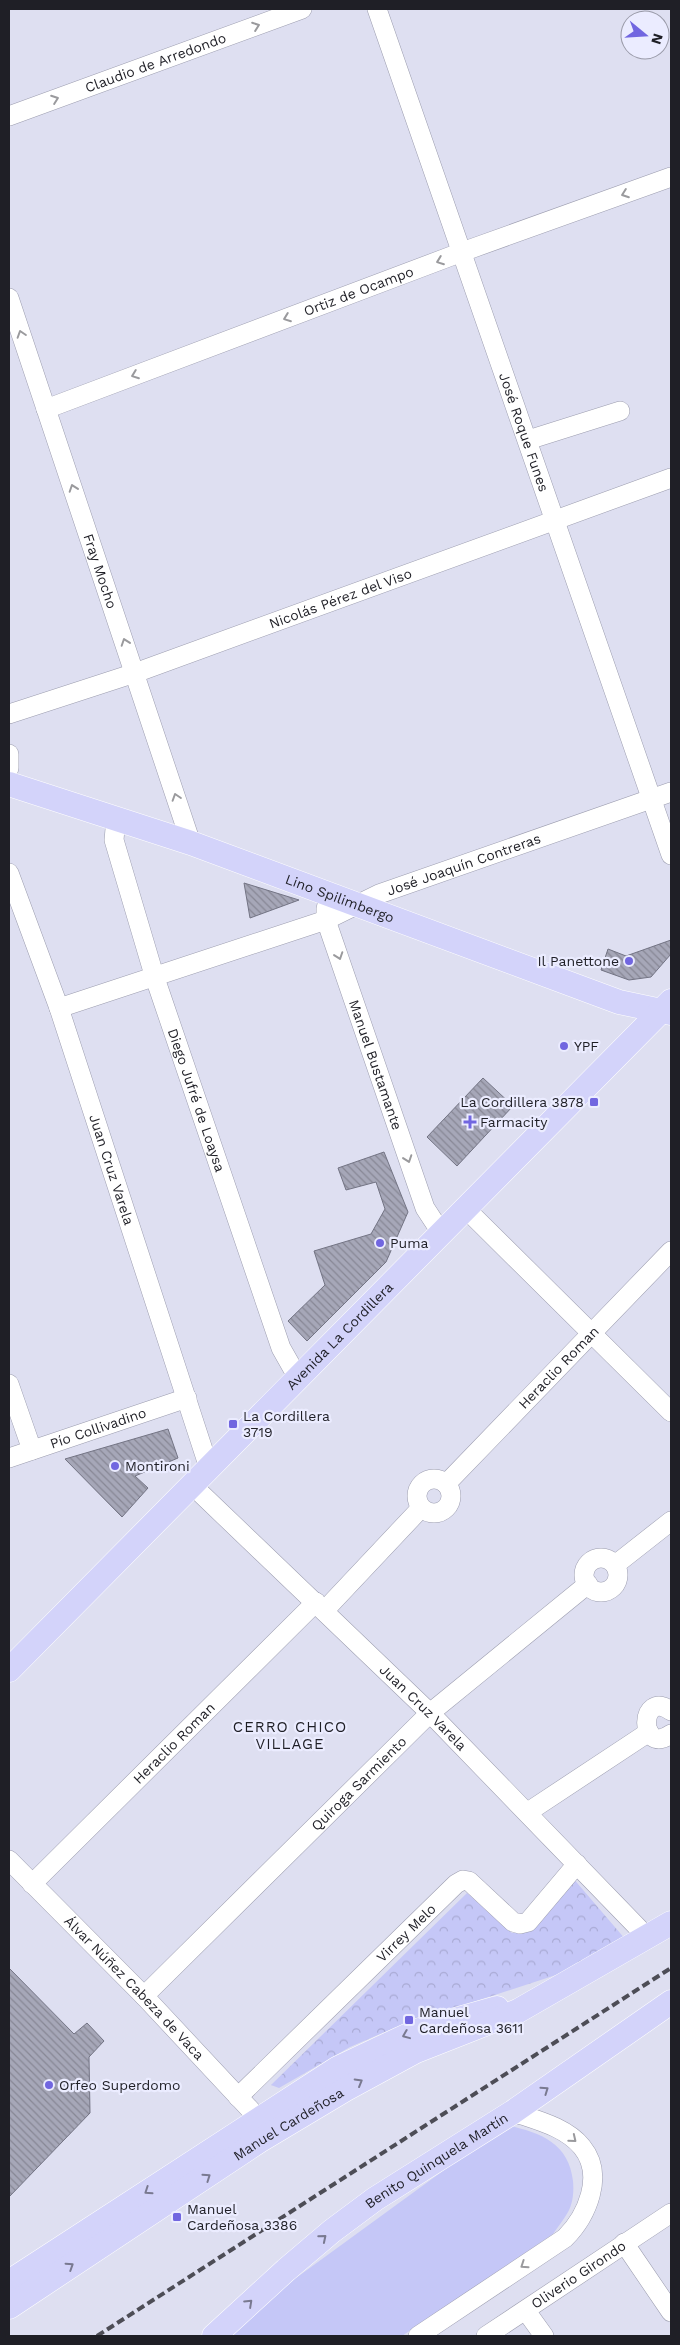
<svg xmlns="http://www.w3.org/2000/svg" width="680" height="2345" viewBox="0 0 680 2345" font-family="'Work Sans',sans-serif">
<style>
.grass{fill:#c5c7f7}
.park{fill:url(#park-crowns)}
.building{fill:url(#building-back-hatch);stroke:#737484}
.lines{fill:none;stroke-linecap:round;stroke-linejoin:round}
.minor-casing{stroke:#9c9daf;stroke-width:20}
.major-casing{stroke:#fff;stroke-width:25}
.minor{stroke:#fff;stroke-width:19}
.major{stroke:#d3d3fa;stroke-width:24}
.rail{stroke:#4d4d56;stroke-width:4;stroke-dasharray:8 4;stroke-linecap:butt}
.oneway{stroke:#9a9a9d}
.oneway2{stroke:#797990}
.poi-dot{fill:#7166e0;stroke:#ebecff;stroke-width:2}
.labels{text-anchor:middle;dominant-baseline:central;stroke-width:4.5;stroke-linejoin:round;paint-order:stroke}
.street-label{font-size:14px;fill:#1f1f26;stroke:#ebecff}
.poi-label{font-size:14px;fill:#1f1f26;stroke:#ebecff;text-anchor:start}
.neighbourhood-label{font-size:15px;letter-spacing:1px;fill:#1f1f26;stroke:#ebecff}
</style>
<defs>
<pattern id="park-crowns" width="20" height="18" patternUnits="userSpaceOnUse" patternTransform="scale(1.25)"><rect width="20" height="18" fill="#c5c7f7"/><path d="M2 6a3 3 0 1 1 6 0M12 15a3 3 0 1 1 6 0" fill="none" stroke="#a9aad4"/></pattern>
<pattern id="building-back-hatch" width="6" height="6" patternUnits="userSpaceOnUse" patternTransform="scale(1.25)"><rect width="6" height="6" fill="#a6a7b8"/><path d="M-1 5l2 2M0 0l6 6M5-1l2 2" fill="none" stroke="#878795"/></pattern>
</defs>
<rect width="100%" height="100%" fill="#dedff1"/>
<!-- grass -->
<path class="grass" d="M506 2125C540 2132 569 2143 573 2181 574 2191 573 2204 568 2212 564 2219 558 2227 553 2234L402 2336H231L274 2294Z"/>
<!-- park -->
<path class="park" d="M572 1877 626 1940 565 1972 394 2028 350 2047 279 2088 271 2085 467 1893 512 1933H524Z"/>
<!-- building -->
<g class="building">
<path d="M244 883 299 900 250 918Z"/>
<path d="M671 940V954L651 977 629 980 601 970 608 949 626 956Z"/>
<path d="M483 1078 513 1106 457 1166 427 1137Z"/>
<path d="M384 1152 408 1212 386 1262 307 1341 288 1321 325 1285 314 1251 371 1234 385 1209 376 1182 346 1190 338 1168Z"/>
<path d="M168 1429 178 1458 135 1476 148 1488 122 1517 65 1459Z"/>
<path d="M9 1968 74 2034 87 2023 104 2041 89 2057 90 2113 9 2197Z"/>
</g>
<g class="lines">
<defs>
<g id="minor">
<path id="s1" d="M377 9 671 855"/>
<path id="s2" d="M9 116 302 9"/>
<path id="s3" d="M9 298 191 843"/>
<path id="s4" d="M46 409 462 252 671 177"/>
<path d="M528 440 620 411"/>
<path id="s5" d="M9 714 135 673 671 478"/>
<path d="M9 754V768"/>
<path id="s6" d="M116 818 114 840 154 975 281 1348 298 1378"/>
<path id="s7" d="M9 873 59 1008 209 1468"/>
<path id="s8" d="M326 908V920L425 1208 442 1234"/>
<path id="s9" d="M59 1008 326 920 379 894 671 792"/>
<path d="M466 1209 671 1412"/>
<path d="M9 1384 32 1450"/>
<path id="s10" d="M9 1458 187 1398"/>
<circle cx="434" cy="1496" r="17"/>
<path id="s11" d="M446 1484 671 1251"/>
<path id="s12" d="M192 1485 430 1713 648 1938"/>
<circle cx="601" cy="1575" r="17"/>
<path d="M615 1565 671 1521"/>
<path d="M324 1611 421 1508"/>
<path d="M671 1711C639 1688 638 1757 671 1734"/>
<path d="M528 1812 649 1732"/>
<path id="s13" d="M9 1860 144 1996 258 2118"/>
<path id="s14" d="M32 1884 316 1602"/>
<path id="s15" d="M144 1996 430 1713 588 1584"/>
<path id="s16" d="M238 2097 456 1884 463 1880 469 1881 513 1922 520 1924 528 1922 577 1864"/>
<path d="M624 2243 671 2312"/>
<path d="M526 2311 544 2336"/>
<path d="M418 2336 565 2238C587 2216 605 2175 582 2147 566 2127 536 2120 513 2112"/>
<path id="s17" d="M486 2336 671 2213"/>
</g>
<g id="major">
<path id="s18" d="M9 784 191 843 619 1002 671 1013"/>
<path id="s19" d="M9 1670 671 1001"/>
<path d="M9 2282 338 2068 419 2030 497 2008"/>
<path id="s20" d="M9 2307 259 2141 346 2089 416 2051 518 2011 671 1923"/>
<path id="s21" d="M214 2336 286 2270 332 2231 375 2199 513 2112 671 2002"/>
</g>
</defs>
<!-- minor casing -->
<use href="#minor" class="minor-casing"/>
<!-- major casing -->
<use href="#major" class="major-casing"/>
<!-- minor -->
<use href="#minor" class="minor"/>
<!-- major -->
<use href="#major" class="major"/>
<!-- rail -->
<path class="rail" d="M97 2336 671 1968"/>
</g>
<!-- one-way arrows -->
<defs><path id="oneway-chevron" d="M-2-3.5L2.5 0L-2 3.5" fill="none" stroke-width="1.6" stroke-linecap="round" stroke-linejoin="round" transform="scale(1.25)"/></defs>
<g class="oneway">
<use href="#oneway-chevron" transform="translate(256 26) rotate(-20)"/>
<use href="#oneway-chevron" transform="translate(55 99) rotate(-20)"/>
<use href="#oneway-chevron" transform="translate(625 194) rotate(160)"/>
<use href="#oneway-chevron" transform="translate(440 261) rotate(159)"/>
<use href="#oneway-chevron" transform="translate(287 318) rotate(159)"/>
<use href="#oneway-chevron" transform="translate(21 334) rotate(-108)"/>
<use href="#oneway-chevron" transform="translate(135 375) rotate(159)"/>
<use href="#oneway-chevron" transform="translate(73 488) rotate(-109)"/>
<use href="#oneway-chevron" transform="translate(125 642) rotate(-109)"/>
<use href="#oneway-chevron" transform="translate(176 797) rotate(-108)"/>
<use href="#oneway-chevron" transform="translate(339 956) rotate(71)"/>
<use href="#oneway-chevron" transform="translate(408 1159) rotate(71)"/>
<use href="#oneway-chevron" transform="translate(573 2139) rotate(39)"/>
<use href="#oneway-chevron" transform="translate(524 2265) rotate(146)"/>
</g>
<g class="oneway2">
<use href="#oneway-chevron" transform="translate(406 2035) rotate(158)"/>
<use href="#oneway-chevron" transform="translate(359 2082) rotate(-30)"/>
<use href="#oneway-chevron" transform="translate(545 2090) rotate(-35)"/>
<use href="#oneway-chevron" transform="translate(207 2177) rotate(-35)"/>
<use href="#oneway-chevron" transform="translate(148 2191) rotate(146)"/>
<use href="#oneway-chevron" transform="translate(323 2238) rotate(-40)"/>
<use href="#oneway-chevron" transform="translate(70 2266) rotate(-33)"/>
<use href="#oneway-chevron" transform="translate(249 2303) rotate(-43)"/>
</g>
<!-- markers -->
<g class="poi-dot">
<circle cx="629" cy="961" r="5"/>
<circle cx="564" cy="1046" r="5"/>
<rect x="589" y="1097" width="10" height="10" rx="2.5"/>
<path d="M467.5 1114.5h5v5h5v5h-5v5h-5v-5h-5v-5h5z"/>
<circle cx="380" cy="1243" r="5"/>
<rect x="228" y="1419" width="10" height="10" rx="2.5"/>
<circle cx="115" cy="1466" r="5"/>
<rect x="404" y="2015" width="10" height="10" rx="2.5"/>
<circle cx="49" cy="2085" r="5"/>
<rect x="172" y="2212" width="10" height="10" rx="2.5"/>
</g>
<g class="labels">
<!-- street labels -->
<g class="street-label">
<text stroke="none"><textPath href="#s2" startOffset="156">Claudio de Arredondo</textPath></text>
<text stroke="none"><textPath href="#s4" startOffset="334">Ortiz de Ocampo</textPath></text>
<text stroke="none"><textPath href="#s1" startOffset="448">José Roque Funes</textPath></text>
<text stroke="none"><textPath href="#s3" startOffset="288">Fray Mocho</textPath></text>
<text stroke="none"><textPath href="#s5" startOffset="351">Nicolás Pérez del Viso</textPath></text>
<text stroke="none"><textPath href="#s9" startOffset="430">José Joaquín Contreras</textPath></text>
<text stroke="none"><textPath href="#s18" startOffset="350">Lino Spilimbergo</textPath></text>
<text stroke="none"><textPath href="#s8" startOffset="165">Manuel Bustamante</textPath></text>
<text stroke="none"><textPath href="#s6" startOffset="295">Diego Jufré de Loaysa</textPath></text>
<text stroke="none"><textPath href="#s7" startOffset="314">Juan Cruz Varela</textPath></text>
<text stroke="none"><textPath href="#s19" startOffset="470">Avenida La Cordillera</textPath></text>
<text stroke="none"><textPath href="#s11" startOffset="162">Heraclio Roman</textPath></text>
<text stroke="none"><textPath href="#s10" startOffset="94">Pío Collivadino</textPath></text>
<text stroke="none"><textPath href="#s12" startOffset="321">Juan Cruz Varela</textPath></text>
<text stroke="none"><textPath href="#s14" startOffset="200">Heraclio Roman</textPath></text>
<text stroke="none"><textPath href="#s15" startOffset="302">Quiroga Sarmiento</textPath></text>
<text stroke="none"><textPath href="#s16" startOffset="235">Virrey Melo</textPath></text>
<text stroke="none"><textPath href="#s13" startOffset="179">Álvar Núñez Cabeza de Vaca</textPath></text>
<text stroke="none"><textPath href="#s20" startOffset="334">Manuel Cardeñosa</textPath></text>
<text stroke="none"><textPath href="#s21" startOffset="284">Benito Quinquela Martín</textPath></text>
<text stroke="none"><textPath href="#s17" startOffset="111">Oliverio Girondo</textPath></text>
</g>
<!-- poi labels -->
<g class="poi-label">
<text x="619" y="961" text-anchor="end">Il Panettone</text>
<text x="574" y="1046">YPF</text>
<text x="584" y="1102" text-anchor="end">La Cordillera 3878</text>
<text x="480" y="1122">Farmacity</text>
<text x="390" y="1243">Puma</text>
<text x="243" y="1416">La Cordillera<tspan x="243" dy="16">3719</tspan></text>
<text x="125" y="1466">Montironi</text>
<text x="419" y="2012">Manuel<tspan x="419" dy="16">Cardeñosa 3611</tspan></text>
<text x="59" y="2085">Orfeo Superdomo</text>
<text x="187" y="2209">Manuel<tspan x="187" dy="16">Cardeñosa 3386</tspan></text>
</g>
<!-- neighbourhood labels -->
<g class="neighbourhood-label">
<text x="290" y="1727">CERRO CHICO<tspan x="290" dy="17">VILLAGE</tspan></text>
</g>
</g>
<!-- border -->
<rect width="680" height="2345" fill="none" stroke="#1f1f26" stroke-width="20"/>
<!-- north arrow -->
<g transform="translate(645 35) rotate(108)"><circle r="24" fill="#ebecff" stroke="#999aa8"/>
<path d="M0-4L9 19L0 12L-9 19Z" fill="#7166e0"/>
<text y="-8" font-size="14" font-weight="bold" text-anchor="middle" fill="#1f1f26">N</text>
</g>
</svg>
